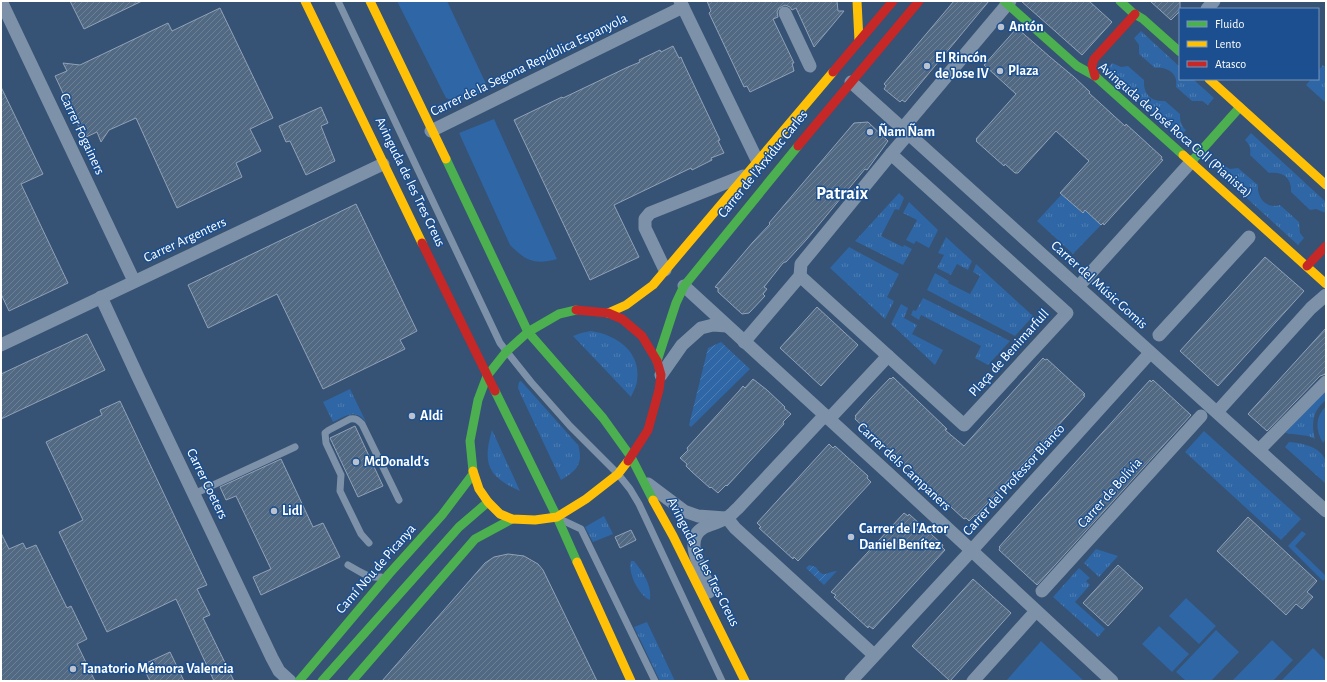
<svg xmlns="http://www.w3.org/2000/svg" width="1327" height="682" viewBox="0 0 1327 682" font-family="'Alegreya Sans',sans-serif">
<style>
.grass{fill:url(#grass-tufts)}
.park{fill:#2f66a5}
.garden{fill:url(#garden-furrows)}
.building{fill:url(#building-hatch);stroke:#92a2b6}
.lines{fill:none;stroke-linecap:round;stroke-linejoin:round}
.lane{stroke:#7d92a8;stroke-width:7}
.street{stroke:#7d92a8;stroke-width:13}
.fast{stroke:#4caf50;stroke-width:9}
.slow{stroke:#ffc107;stroke-width:9}
.jam{stroke:#c62828;stroke-width:9}
.poi-dot{fill:#b9c2ce;stroke:#1b4f8f;stroke-width:1.5}
.labels{text-anchor:middle;dominant-baseline:central;stroke-width:3;stroke-linejoin:round;paint-order:stroke}
.poi-label{font-size:14px;font-weight:bold;fill:#fff;stroke:#1b4f8f;text-anchor:start}
.street-label{font-size:14px;fill:#fff;stroke:#1b4f8f}
.district-label{font-size:18px;font-weight:bold;fill:#fff;stroke:#1b4f8f}
</style>
<defs>
<pattern id="grass-tufts" width="24" height="20" patternUnits="userSpaceOnUse"><rect width="24" height="20" fill="#2f66a5"/><path d="M3 7l-1-3M5 7V3M7 7l1-3M15 17l-1-3M17 17v-4M19 17l1-3" fill="none" stroke="#4e7db2"/></pattern>
<pattern id="garden-furrows" width="10" height="10" patternUnits="userSpaceOnUse"><rect width="10" height="10" fill="#2f66a5"/><path d="M-1 1l2-2M0 10L10 0M9 11l2-2" fill="none" stroke="#4e7db2"/></pattern>
<pattern id="building-hatch" width="6" height="6" patternUnits="userSpaceOnUse"><rect width="6" height="6" fill="#526984"/><path d="M-1 1l2-2M0 6l6-6M5 7l2-2" fill="none" stroke="#6c8096"/></pattern>
</defs>
<rect width="100%" height="100%" fill="#365274"/>
<!-- grass -->
<g class="grass">
<path d="M1141 31 1180 67V79H1193L1214 98 1208 105 1202 101H1192L1176 87C1179 74 1167 66 1155 68L1139 54V45L1134 38Z"/>
<path d="M1112 63 1121 67 1128 66 1144 80C1143 94 1151 102 1165 101L1180 114C1180 121 1181 126 1186 130L1180 137 1107 70Z"/>
<path d="M1323 65 1326 68V103L1306 85 1311 79H1318V71Z"/>
<path d="M1251 133 1326 202V213L1316 209 1310 210 1291 192C1292 178 1283 171 1269 173L1250 155C1251 149 1250 145 1245 140Z"/>
<path d="M1223 165 1230 169 1238 168 1258 185C1257 198 1266 209 1280 205L1299 222 1300 233 1304 238 1298 245 1217 171Z"/>
<path d="M899 193 904 198 899 210 895 209 881 236 903 247 904 245 912 249 903 265 855 241Z"/>
<path d="M1062 194 1082 213 1085 210 1101 225 1073 254 1037 221Z"/>
<path d="M909 202 938 230 929 248 916 241 914 244 906 240 917 220 903 213Z"/>
<path d="M946 237 972 261 968 270 957 264 951 275 937 268 944 255 938 253Z"/>
<path d="M849 247 899 274 887 297 894 301 885 319 830 268Z"/>
<path d="M976 264 1033 316 1015 336 927 290 935 273 949 281 948 283 970 294 980 276 973 272Z"/>
<path d="M923 298 1010 341 988 365 975 358 981 346 921 315 919 320 911 315 913 310 916 311Z"/>
<path d="M901 304 908 308 904 318 917 325 912 334 943 350 935 365 891 324Z"/>
<path d="M591 331C617 335 642 352 637 382 636 387 633 392 631 397L573 336 581 333Z"/>
<path d="M521 381 578 445C584 464 576 471 561 480L521 395 518 388 519 382Z"/>
<path d="M350 389 366 422C355 408 346 416 333 422L323 402Z"/>
<path d="M1326 389V400C1313 410 1311 423 1315 439L1308 436 1285 433Z"/>
<path d="M492 430 520 491C488 477 482 464 492 430Z"/>
<path d="M1204 431 1301 519 1281 540 1185 452Z"/>
<path d="M1289 442C1301 443 1319 446 1325 459 1327 465 1326 477 1326 484L1285 447Z"/>
<path d="M604 516 613 534 593 542 585 527Z"/>
<path d="M1302 531 1306 534 1295 546 1326 576V578L1323 581 1288 546Z"/>
<path d="M1096 549 1118 556 1099 577 1084 563Z"/>
<path d="M631 561H634C643 572 652 585 650 600 639 596 627 572 631 561Z"/>
<path d="M1079 568 1090 578 1086 581 1090 585 1075 602 1105 629 1098 637 1053 597Z"/>
<path d="M647 622 675 681H660L634 627Z"/>
</g>
<!-- park -->
<g class="park">
<path d="M397 1H447L489 90 456 102 446 98Z"/>
<path d="M494 119 557 259C534 265 526 261 510 245L459 133Z"/>
<path d="M1326 406V439L1323 443C1315 430 1315 417 1326 406Z"/>
<path d="M1186 598 1216 626 1199 644 1169 616Z"/>
<path d="M1159 626 1189 654 1172 672 1142 644Z"/>
<path d="M1216 630 1239 652 1211 681H1186L1176 672Z"/>
<path d="M1272 640 1293 660 1273 681H1232Z"/>
<path d="M1041 641 1084 681H1006Z"/>
<path d="M1313 648 1326 661V681H1281Z"/>
</g>
<!-- garden -->
<g class="garden">
<path d="M721 342 750 369 691 427 689 425 708 348Z"/>
<path d="M809 565 816 567C823 580 828 571 837 571L824 585 806 568Z"/>
</g>
<!-- building -->
<g class="building">
<path d="M70 1H142L84 29Z"/>
<path d="M707 1H837L838 11H844L814 47 796 8 792 10 790 7 785 5 779 8 777 12 778 17 773 19 794 63H792L794 71 750 92 747 86 744 87 709 13 711 11Z"/>
<path d="M954 1H989L905 102 902 100 900 102 884 89 886 86 884 84Z"/>
<path d="M1021 1H1089L1112 22 1082 55Z"/>
<path d="M1150 1H1180V11L1171 20Z"/>
<path d="M220 8 273 118 250 129 261 151 236 163 242 177 177 208 136 118 109 130 101 142 97 132 84 138 55 76 67 71 63 63 80 65 168 23 172 31Z"/>
<path d="M1017 28 1050 57 1074 77 1090 92 1089 93 1125 126 1126 124 1162 157 1161 159 1163 160 1104 225 1103 223 1101 225 1085 210 1083 213 1060 193 1089 161 1056 131 1018 173H1015L1005 164 1004 166 976 141 977 140 976 139 1016 94 984 65Z"/>
<path d="M673 46 679 58 681 57 683 62 720 140 718 141 724 153 711 158 712 160 692 170 691 168 614 205 639 257 590 280 514 120 562 97 563 98 628 67 640 62 639 60 660 50 661 52Z"/>
<path d="M1 87 43 174 21 184 68 283 9 311 1 294Z"/>
<path d="M321 107 328 123 321 126 335 161 306 175 290 141 286 142 279 126Z"/>
<path d="M868 122 888 141 867 170 865 169 807 239 786 262H785L783 263 764 287 767 289 763 294 765 296 749 313 742 314 718 292V288L715 287 753 242 770 224 769 223 854 123Z"/>
<path d="M356 204 417 331 400 340 405 349 323 389 277 294 208 328 188 285Z"/>
<path d="M1265 257 1304 291 1218 386 1180 351Z"/>
<path d="M817 307 858 345 821 386 780 348Z"/>
<path d="M1326 328V374L1320 376 1267 431 1248 414Z"/>
<path d="M87 334 105 370 1 419V374Z"/>
<path d="M1043 358 1045 360 1047 359 1085 394 1083 395 1085 396 976 516 975 515 969 521 966 518 964 519 855 419 856 417 855 416 870 399 890 378 891 379 893 377 947 429 945 430 964 446Z"/>
<path d="M753 379 767 390 785 407 784 408 791 414 783 422 784 424 727 486 726 485 718 493 711 487 710 488 692 472 686 466 687 464 680 458 688 450 687 448 739 391 743 386 745 388Z"/>
<path d="M1150 380 1151 382 1153 380 1191 415 1037 585 999 550 1000 548 999 547Z"/>
<path d="M120 401 207 585 197 589 210 615 203 618 234 681H214L176 599 107 632 59 532 83 520 46 442 102 415 100 410Z"/>
<path d="M355 426 383 486 358 497 330 438Z"/>
<path d="M829 444 833 448 835 446 868 476 867 478 871 482 798 561 794 557 793 559 759 528 761 527 757 523Z"/>
<path d="M281 459 313 527 323 523 340 557 261 595 253 577 271 569 236 496 226 500 220 487Z"/>
<path d="M904 513 908 516 909 514 943 545 942 547 945 550 873 629 869 626 868 628 834 597 836 595 831 592Z"/>
<path d="M1248 517 1317 581 1307 592 1313 597 1302 609 1296 604 1286 615 1217 551Z"/>
<path d="M631 530 636 540 620 548 615 537Z"/>
<path d="M1 533 9 549 23 543 26 549 36 545 67 608 71 606 87 639 77 644 95 681H1Z"/>
<path d="M508 554 524 556 538 564 543 570 597 681H382L485 563 494 557Z"/>
<path d="M1118 565 1143 588 1108 626 1083 603Z"/>
<path d="M973 579 1011 613 950 681 912 646Z"/>
<path d="M170 652 184 681H150L142 665Z"/>
</g>
<g class="lines">
<!-- lane -->
<g class="lane">
<path d="M338 1 500 343 531 382 570 426 618 474 630 489 639 504 722 681"/>
<path d="M194 494 295 447"/>
<path d="M564 521 581 529 655 681"/>
<path d="M369 543 361 534 340 491 341 475 326 443 325 433 329 430 350 419C356 418 358 420 362 424L399 500"/>
<path d="M348 565C359 571 369 579 381 577"/>
</g>
<!-- street -->
<g class="street">
<path d="M1 1 134 281"/>
<path d="M680 1 758 162"/>
<path d="M1207 9 1214 1"/>
<path d="M785 13 810 66"/>
<path d="M851 82C1009 225 1168 368 1326 511"/>
<path d="M903 128 1010 1"/>
<path d="M431 131 683 7"/>
<path d="M665 270 645 228V219L650 213 743 176"/>
<path d="M800 276 964 425 1067 313 891 154"/>
<path d="M684 286 888 473 1112 681"/>
<path d="M1078 287 1191 162"/>
<path d="M101 297 138 377 272 658 279 671 290 681"/>
<path d="M1159 335 1249 237"/>
<path d="M744 342 800 276 801 264 891 154 909 133"/>
<path d="M1 345 383 164"/>
<path d="M661 375 682 345 701 328 713 325 727 326"/>
<path d="M1217 412 1311 308 1326 295"/>
<path d="M829 419 888 356"/>
<path d="M1259 450 1326 382"/>
<path d="M648 484 684 511 698 516 725 518"/>
<path d="M727 518 735 528 874 655"/>
<path d="M1042 591 1201 416"/>
<path d="M709 592 710 588C703 573 682 540 703 528 710 524 719 523 726 518 731 516 734 511 738 508L825 415"/>
<path d="M851 681 971 551 1150 353"/>
<path d="M973 681 1036 611"/>
</g>
<!-- fast -->
<g class="fast">
<path d="M1004 1 1077 66 1095 76 1183 155"/>
<path d="M1120 1 1133 13 1143 19 1180 52"/>
<path d="M446 159 528 332 603 418 631 457 653 500"/>
<path d="M1191 162 1240 107"/>
<path d="M657 361 676 303 684 286 798 146"/>
<path d="M495 391 557 517 577 562"/>
<path d="M473 471 470 441 478 400 487 376 506 352 528 332 559 314 576 310"/>
<path d="M299 681 389 574 442 515 473 474"/>
<path d="M322 681 459 527 488 502"/>
<path d="M352 681 475 539 512 519"/>
</g>
<!-- slow -->
<g class="slow">
<path d="M305 1 422 243"/>
<path d="M370 1 446 159"/>
<path d="M857 1 859 41"/>
<path d="M1209 79 1326 185"/>
<path d="M1183 155 1326 284"/>
<path d="M608 313 626 305 653 285 833 72"/>
<path d="M473 471 479 489 488 502 500 514 512 519 535 520 557 517 586 499 618 474 628 461"/>
<path d="M653 500 673 536 745 681"/>
<path d="M577 562 631 681"/>
</g>
<!-- jam -->
<g class="jam">
<path d="M833 72 893 1"/>
<path d="M1095 76 1092 65 1094 59 1135 14"/>
<path d="M798 146 919 1"/>
<path d="M422 243 495 391"/>
<path d="M1307 266 1326 246"/>
<path d="M576 310 608 313 622 319 642 336 657 361 661 375 659 390 648 430 628 461"/>
</g>
</g>
<!-- markers -->
<g class="poi-dot">
<circle cx="1001" cy="27" r="4"/>
<circle cx="927" cy="66" r="4"/>
<circle cx="1000" cy="71" r="4"/>
<circle cx="870" cy="132" r="4"/>
<circle cx="412" cy="416" r="4"/>
<circle cx="356" cy="462" r="4"/>
<circle cx="274" cy="511" r="4"/>
<circle cx="851" cy="537" r="4"/>
<circle cx="73" cy="669" r="4"/>
</g>
<g class="labels">
<!-- poi labels -->
<g class="poi-label">
<text x="1009" y="27">Antón</text>
<text x="935" y="58">El Rincón<tspan x="935" dy="16">de Jose IV</tspan></text>
<text x="1008" y="71">Plaza</text>
<text x="878" y="132">Ñam Ñam</text>
<text x="420" y="416">Aldi</text>
<text x="364" y="462">McDonald's</text>
<text x="282" y="511">Lidl</text>
<text x="859" y="529">Carrer de l'Actor<tspan x="859" dy="16">Daniel Benítez</tspan></text>
<text x="81" y="669">Tanatorio Mémora Valencia</text>
</g>
<!-- street labels -->
<g class="street-label">
<text transform="translate(529 65) rotate(-26)">Carrer de la Segona República Espanyola</text>
<text transform="translate(1175 130) rotate(41)">Avinguda de José Roca Coll (Pianista)</text>
<text transform="translate(82 134) rotate(65)">Carrer Fogainers</text>
<text transform="translate(763 164) rotate(-51)">Carrer de l'Arxiduc Carles</text>
<text transform="translate(410 182) rotate(64)">Avinguda de les Tres Creus</text>
<text transform="translate(185 240) rotate(-25)">Carrer Argenters</text>
<text transform="translate(1099 285) rotate(42)">Carrer del Músic Gomis</text>
<text transform="translate(1009 353) rotate(-48)">Plaça de Benimarfull</text>
<text transform="translate(904 467) rotate(43)">Carrer dels Campaners</text>
<text transform="translate(1014 480) rotate(-48)">Carrer del Professor Blanco</text>
<text transform="translate(207 484) rotate(64)">Carrer Coeters</text>
<text transform="translate(1110 493) rotate(-48)">Carrer de Bolívia</text>
<text transform="translate(703 562) rotate(63)">Avinguda de les Tres Creus</text>
<text transform="translate(376 569) rotate(-49)">Camí Nou de Picanya</text>
</g>
<!-- district labels -->
<g class="district-label">
<text x="842" y="194">Patraix</text>
</g>
</g>
<!-- border -->
<rect width="1327" height="682" fill="none" stroke="#ffffff" stroke-width="4"/>
<!-- legend -->
<rect x="1179" y="8" width="140" height="72" fill="#1b4f8f" stroke="#7695bc"/>
<rect x="1187" y="21" width="20" height="6" fill="#4caf50" stroke="#7695bc"/>
<text x="1215" y="28" font-size="12" fill="#ffffff">Fluido</text>
<rect x="1187" y="41" width="20" height="6" fill="#ffc107" stroke="#7695bc"/>
<text x="1215" y="48" font-size="12" fill="#ffffff">Lento</text>
<rect x="1187" y="61" width="20" height="6" fill="#c62828" stroke="#7695bc"/>
<text x="1215" y="68" font-size="12" fill="#ffffff">Atasco</text>
</svg>
